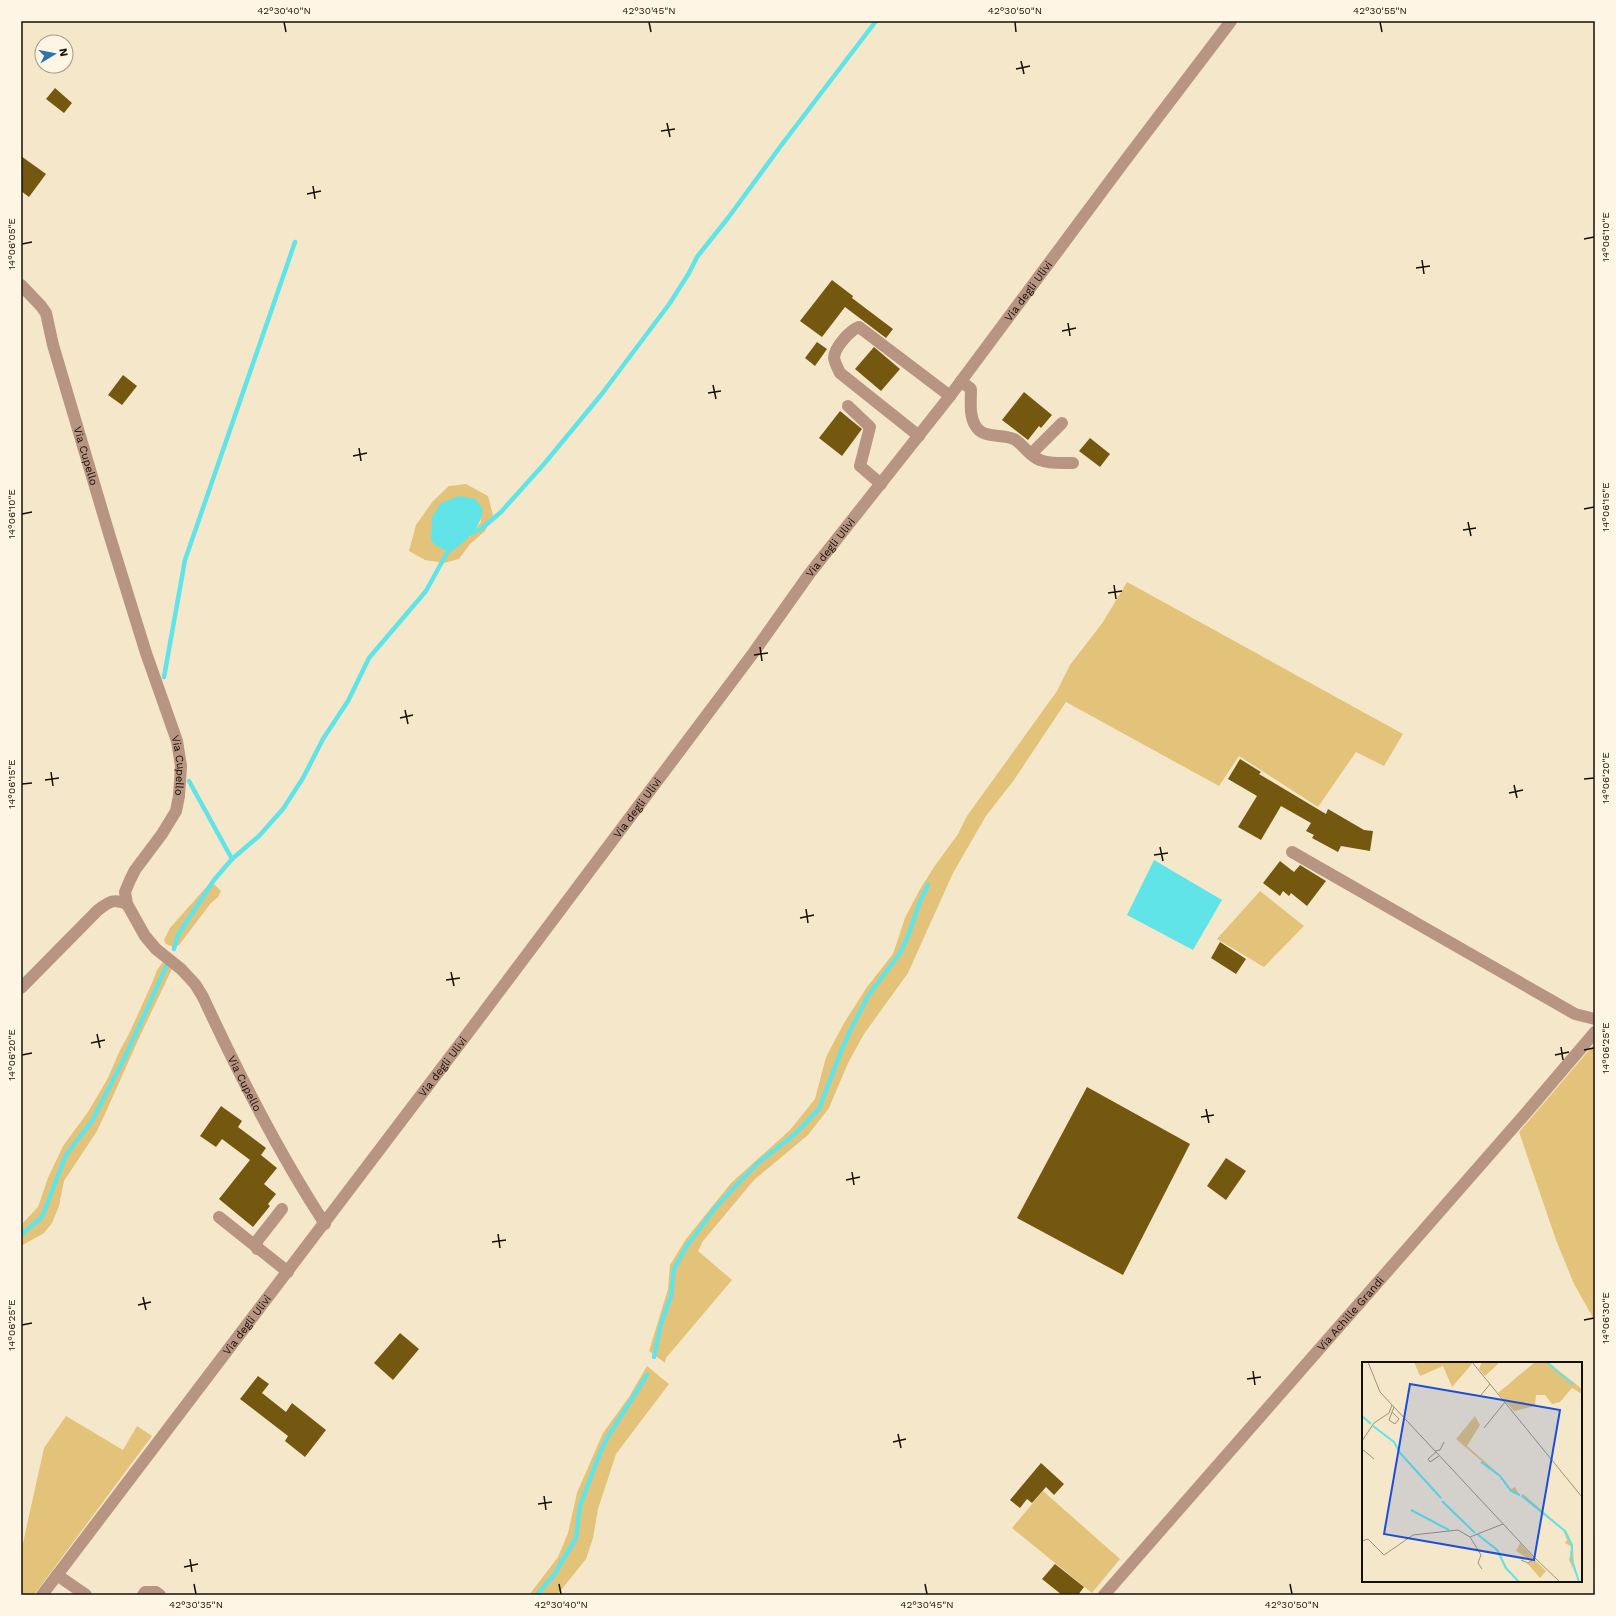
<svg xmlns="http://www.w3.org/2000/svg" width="1616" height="1616" viewBox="0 0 1616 1616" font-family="'Work Sans',sans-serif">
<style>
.green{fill:#e3c27a;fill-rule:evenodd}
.water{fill:#61e4e8}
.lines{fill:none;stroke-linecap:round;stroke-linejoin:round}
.stream{stroke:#61e4e8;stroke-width:4.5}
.building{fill:#745810}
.minor{stroke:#b89482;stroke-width:12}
.ticks{fill:none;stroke:#151007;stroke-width:1.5}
.labels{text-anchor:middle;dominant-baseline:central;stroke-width:4;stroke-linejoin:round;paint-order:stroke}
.street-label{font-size:11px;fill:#151007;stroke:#fef5e4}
.inset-river{fill:none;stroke:#61e4e8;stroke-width:2}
.inset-road{fill:none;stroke:#9b927c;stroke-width:1}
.view{fill:#1d4ed8;fill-opacity:0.15;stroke:#1d4ed8;stroke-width:2}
.inset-edge{fill:none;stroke:#151007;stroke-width:2}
.neatline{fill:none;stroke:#151007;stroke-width:1.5}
.ticks-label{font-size:10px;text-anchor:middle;fill:#151007}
</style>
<rect width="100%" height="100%" fill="#f5e8ca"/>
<!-- green -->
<g class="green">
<path d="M466 484 488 496 493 515 485 531 470 544 459 559 444 563 425 560 409 551 416 525 433 501 449 486ZM476 499 481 522 469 538Z"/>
<path d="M1127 582 1403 734 1384 766 1356 752 1318 807 1239 756 1219 786 1066 702 1014 780 986 816 953 873 908 973 864 1034 848 1063 829 1108 808 1135 754 1180 703 1241 698 1251 732 1280 666 1358 665 1363 649 1351 668 1289 670 1265 686 1239 731 1183 790 1130 815 1099 826 1057 844 1023 867 987 893 954 905 918 919 891 934 867 958 834 967 816 1057 691 1070 665 1103 622Z"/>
<path d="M209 884 215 885 221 891 218 897 211 903 179 945 173 947 166 944 164 940 170 928Z"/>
<path d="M1260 891 1304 926 1264 967 1217 939Z"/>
<path d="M163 962 172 969 139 1038 105 1114 97 1131 64 1181 59 1206 52 1223 44 1233 21 1246V1225L38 1207 48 1178 63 1146 88 1112 108 1078 120 1050 129 1034 152 983 157 970Z"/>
<path d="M1595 1043V1321L1574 1284 1556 1240 1519 1132Z"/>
<path d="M647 1366 669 1384 616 1454 598 1509 593 1538 586 1559 557 1595H529L558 1557 568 1533 577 1493 603 1433 629 1397Z"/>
<path d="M66 1416 123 1450 137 1426 152 1436 34 1595H21V1542L23 1543 44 1448Z"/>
<path d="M1043 1491 1120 1559 1092 1593 1012 1528Z"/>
</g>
<!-- water -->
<g class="water">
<path d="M459 496 476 499 483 510C479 531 468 539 451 552L438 547 431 541 432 517 441 503Z"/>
<path d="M1154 860 1222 900 1193 950 1127 915Z"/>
</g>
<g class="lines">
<!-- stream -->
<g class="stream">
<path d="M469 534 481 529 501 512 544 464 601 395 670 303 689 273 697 257 728 218 780 147 876 21"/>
<path d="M164 677 185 560 295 242"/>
<path d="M189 781 232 859"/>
<path d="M174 949 178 935 214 880 232 859 259 836 283 809 303 778 323 739 348 701 369 658 426 591 448 551 452 547"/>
<path d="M21 1235 42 1217 66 1155 92 1121 125 1057 167 965"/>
<path d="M654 1357 661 1324 671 1296 674 1269 686 1247 715 1208 744 1177 759 1162 794 1135 819 1109 842 1049 851 1029 868 996 900 953 908 936 921 899 928 885"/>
<path d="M537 1595 554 1575 576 1538 580 1506 598 1458 607 1438 647 1375"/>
</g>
</g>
<!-- building -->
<g class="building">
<path d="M55 88 72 103 64 113 46 99Z"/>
<path d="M21 156 46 174 29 197 21 191Z"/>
<path d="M832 280 853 296 852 298 893 329 886 338 845 307 822 337 800 321Z"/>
<path d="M817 342 827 349 815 366 805 358Z"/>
<path d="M874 347 900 369 881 391 855 369Z"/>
<path d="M123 375 137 386 122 405 108 395Z"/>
<path d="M1024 392 1052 415 1041 428 1039 426 1028 440 1002 420Z"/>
<path d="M840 411 862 429 842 456 819 438Z"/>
<path d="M1090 438 1110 454 1100 467 1079 451Z"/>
<path d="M1240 759 1261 772 1259 774 1326 814 1328 809 1364 830 1373 831 1370 851 1341 846 1338 852 1312 838 1314 835 1306 831 1311 823 1281 806 1261 840 1238 827 1257 796 1228 779Z"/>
<path d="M1280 861 1294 872 1300 865 1326 881 1307 906 1291 893 1289 896 1283 891 1280 896 1263 883Z"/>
<path d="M1220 942 1246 959 1236 974 1211 958Z"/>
<path d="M1087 1087 1190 1144 1123 1275 1017 1218Z"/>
<path d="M221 1106 242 1121 238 1127 266 1148 261 1155 277 1168 264 1184 276 1194 268 1204 270 1206 253 1227 219 1199 250 1160 222 1139 216 1147 200 1136Z"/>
<path d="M1226 1158 1246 1171 1226 1200 1207 1186Z"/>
<path d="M400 1333 419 1349 393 1380 374 1363Z"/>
<path d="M258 1376 269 1384 262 1393 286 1412 292 1403 326 1430 305 1457 285 1441 288 1436 240 1399Z"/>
<path d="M1041 1463 1064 1484 1054 1495 1046 1487 1032 1503 1027 1499 1020 1508 1010 1500Z"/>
<path d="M1055 1564 1084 1587 1078 1595H1062L1042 1579Z"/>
</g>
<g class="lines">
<!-- minor -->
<g class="minor">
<path id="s1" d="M21 285 41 306 46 313 53 345 110 537 146 653 177 741 181 766 179 796 176 811 162 834 135 870 130 880 125 892 127 904 145 936 156 949 181 969 195 984 203 997C239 1075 278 1152 325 1224"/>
<path d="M961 381 971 389C971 401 969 415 975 425 983 440 1001 433 1014 439 1023 444 1029 456 1040 460 1050 464 1063 463 1073 463"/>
<path d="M848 406 870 427 860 466 881 484"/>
<path d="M919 436 840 373C838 369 835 363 834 358 834 348 850 330 859 327L950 396"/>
<path d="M1031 454 1062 423"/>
<path d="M1292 852 1575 1014 1595 1019"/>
<path d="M21 988 98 910C109 902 113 898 127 904"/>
<path d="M219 1217 288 1272"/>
<path d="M257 1249V1241L282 1209"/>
<path d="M57 1575 86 1595"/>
<path id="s2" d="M42 1595 465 1037 754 652 810 573 950 396 1124 162 1231 21"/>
<path d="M143 1595 145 1592H156L160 1595"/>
<path id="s3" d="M1104 1595 1526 1113 1595 1032"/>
</g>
</g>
<!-- ticks -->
<path class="ticks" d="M284 22 286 32M649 22 651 32M1015 22 1016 32M1380 22 1382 32M1021 61 1024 74M1016 69 1030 66M667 123 670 137M661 131 675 129M313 186 315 199M307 194 321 191M1584 239 1594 237M22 244 32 242M1422 260 1424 274M1416 268 1430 266M1068 323 1070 336M1062 331 1076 328M713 385 716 399M708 393 721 391M359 448 361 461M353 456 367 453M1584 509 1594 507M22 514 32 512M1468 522 1471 536M1463 530 1476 528M1114 585 1116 599M1108 593 1122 591M760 647 762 661M754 655 768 653M405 710 408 724M400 718 413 715M51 772 53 786M1584 779 1594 778M45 780 59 778M22 784 32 783M1514 785 1517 798M1509 793 1523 790M1160 847 1163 861M1154 855 1168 853M806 909 808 923M800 918 814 915M451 972 454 986M446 980 460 978M97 1034 100 1048M91 1043 105 1040M1561 1047 1563 1060M1584 1050 1594 1048M22 1055 32 1053M1555 1055 1569 1052M1206 1109 1209 1123M1201 1117 1214 1115M852 1172 854 1185M846 1180 860 1177M498 1234 500 1248M492 1242 506 1240M143 1297 146 1310M138 1305 151 1302M1584 1320 1594 1318M22 1325 32 1323M1253 1371 1255 1385M1247 1379 1261 1377M898 1434 901 1448M893 1442 906 1439M544 1496 546 1510M538 1504 552 1502M190 1559 192 1572M184 1567 198 1564M194 1584 196 1594M559 1584 561 1594M925 1584 927 1594M1290 1584 1292 1594"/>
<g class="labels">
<!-- street labels -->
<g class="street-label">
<text stroke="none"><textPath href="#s2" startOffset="1635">Via degli Ulivi</textPath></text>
<text stroke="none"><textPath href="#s1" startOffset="186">Via Cupello</textPath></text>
<text stroke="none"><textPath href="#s2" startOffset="1311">Via degli Ulivi</textPath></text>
<text stroke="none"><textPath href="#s1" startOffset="510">Via Cupello</textPath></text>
<text stroke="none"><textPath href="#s2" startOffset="987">Via degli Ulivi</textPath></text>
<text stroke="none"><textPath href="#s2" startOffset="663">Via degli Ulivi</textPath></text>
<text stroke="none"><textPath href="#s1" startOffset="882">Via Cupello</textPath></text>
<text stroke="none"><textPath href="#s3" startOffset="374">Via Achille Grandi</textPath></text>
<text stroke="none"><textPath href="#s2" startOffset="339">Via degli Ulivi</textPath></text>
</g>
</g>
<!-- overview -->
<g transform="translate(1362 1362)">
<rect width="220" height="220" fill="#f5e8ca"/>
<path d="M52 0H109L110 2 90 25 81 4 58 14ZM120 0H136V2L123 14 117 7ZM173 0H186L220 27V32L210 26 198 40 190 42 183 33H174L173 44 152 49 136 31ZM113 54 118 63 105 84 138 113 149 127 153 125 158 134 148 128 137 114 94 77ZM161 132 204 169 211 184 212 206 218 220 207 198 210 185 203 181 205 178 201 168 165 139 159 134ZM115 172 136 187 145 206 158 220 143 207 135 188ZM158 181 171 195V196H165L154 189ZM172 197 184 209 178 216 165 201Z" fill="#e3c27a"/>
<path class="inset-river" d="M185 0 194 8M194 9 211 22M0 54 9 62M11 64 32 80 38 91 79 136M119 100 138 114 149 129 158 133M160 134 203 169 210 183 209 195 217 220M80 139 113 171M49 148 87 168M115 172 135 188 144 206 157 220"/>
<path class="inset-road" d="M6 0 18 30 172 195 198 220M110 0 220 135M119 33 128 22M32 45 27 58 33 62M30 50 37 57 33 62M122 66 143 40M0 79 12 61 27 51 30 43M0 87 12 97M73 89 78 88 82 80M74 90 66 97 68 100 77 94M108 175 119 193 116 201 120 207M0 179 6 177 22 193 51 173 96 168 108 175 141 162M159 198 166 201 172 196"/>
<path class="view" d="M48 22 198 48 172 198 22 172Z"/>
<rect width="220" height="220" class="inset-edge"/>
</g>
<!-- border -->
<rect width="1616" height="1616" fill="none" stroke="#fef5e4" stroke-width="44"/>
<!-- north arrow -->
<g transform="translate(54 54) rotate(80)"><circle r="19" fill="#fef5e4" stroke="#a1998c"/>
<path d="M0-3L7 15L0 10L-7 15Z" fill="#2d76aa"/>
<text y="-6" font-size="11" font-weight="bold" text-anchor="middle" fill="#151007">N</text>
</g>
<rect x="22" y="22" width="1572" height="1572" class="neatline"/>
<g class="ticks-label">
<text x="284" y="14">42°30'40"N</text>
<text x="649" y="14">42°30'45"N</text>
<text x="1015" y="14">42°30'50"N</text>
<text x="1380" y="14">42°30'55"N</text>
<text transform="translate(1605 237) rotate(-90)" y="4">14°06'10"E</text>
<text transform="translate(11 244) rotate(-90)" y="4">14°06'05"E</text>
<text transform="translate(1605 507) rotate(-90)" y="4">14°06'15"E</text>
<text transform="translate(11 514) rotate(-90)" y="4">14°06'10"E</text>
<text transform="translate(1605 778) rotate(-90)" y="4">14°06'20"E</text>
<text transform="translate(11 784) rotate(-90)" y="4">14°06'15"E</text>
<text transform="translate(1605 1048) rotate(-90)" y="4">14°06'25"E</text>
<text transform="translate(11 1055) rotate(-90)" y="4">14°06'20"E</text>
<text transform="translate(1605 1318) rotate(-90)" y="4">14°06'30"E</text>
<text transform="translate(11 1325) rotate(-90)" y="4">14°06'25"E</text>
<text x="196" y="1608">42°30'35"N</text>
<text x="561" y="1608">42°30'40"N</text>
<text x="927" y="1608">42°30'45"N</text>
<text x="1292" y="1608">42°30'50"N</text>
</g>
</svg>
